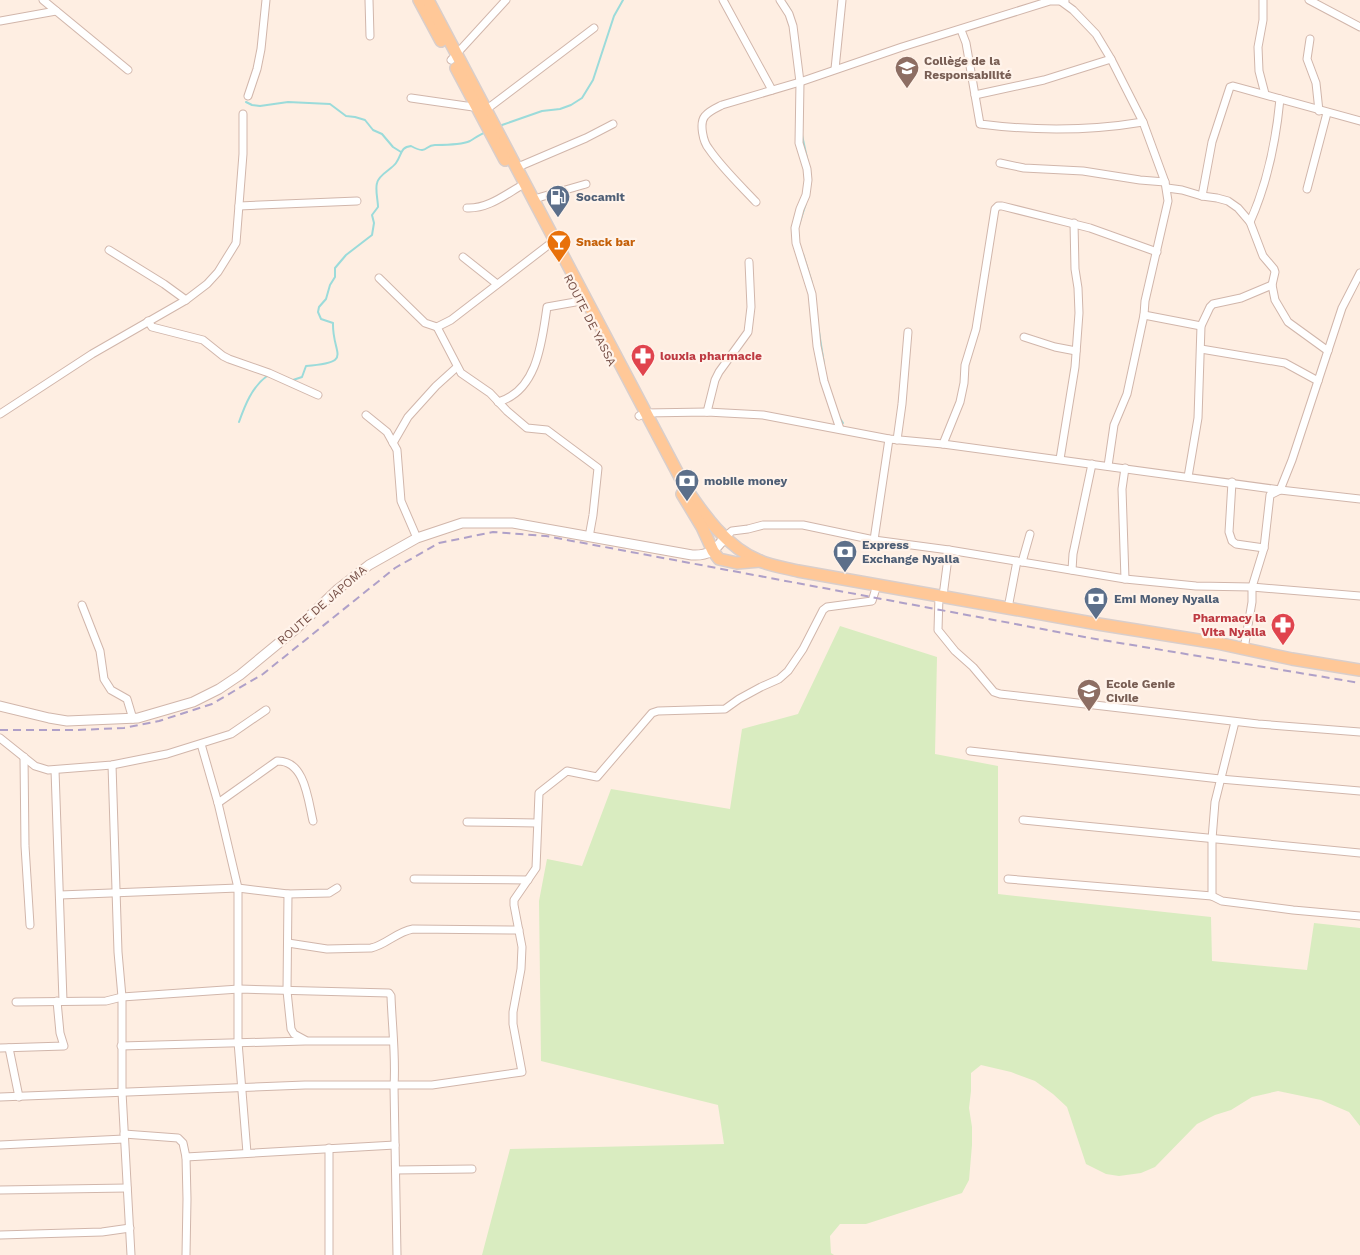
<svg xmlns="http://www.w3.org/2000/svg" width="1360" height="1255" viewBox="0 0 1360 1255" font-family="'Work Sans',sans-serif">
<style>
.green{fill:#d9ecc0}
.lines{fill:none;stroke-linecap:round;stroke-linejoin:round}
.stream{stroke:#9bdbda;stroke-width:2}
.minor-casing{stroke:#d1b6ab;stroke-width:9}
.tertiary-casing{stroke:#d1b6ab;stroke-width:11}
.primary-casing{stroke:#d9cecb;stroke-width:14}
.minor{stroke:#fff;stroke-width:7}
.tertiary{stroke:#fff;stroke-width:9}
.primary{stroke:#ffc898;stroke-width:11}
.rail{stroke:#afa0c8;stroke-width:2;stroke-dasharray:8 5;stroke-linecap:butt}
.labels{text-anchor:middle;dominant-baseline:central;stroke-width:4.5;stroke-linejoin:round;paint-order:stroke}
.education-label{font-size:12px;font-weight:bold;fill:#785e54;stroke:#fff3ea;text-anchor:start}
.service-label{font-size:12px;font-weight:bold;fill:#4e5e75;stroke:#fff3ea;text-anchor:start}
.food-label{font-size:12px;font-weight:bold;fill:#c56008;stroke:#fff3ea;text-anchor:start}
.street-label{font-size:12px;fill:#775047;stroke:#fff3ea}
.health-label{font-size:12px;font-weight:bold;fill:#be3a42;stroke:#fff3ea;text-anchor:start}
</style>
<rect width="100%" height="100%" fill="#feeee2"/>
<!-- green -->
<path class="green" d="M840 626 937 657 935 754 998 766V894L1211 917 1212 961 1307 970 1314 923 1360 928V1126L1349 1112 1321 1100 1278 1091 1252 1097 1231 1110 1215 1115 1197 1124 1155 1167 1141 1173 1119 1176 1106 1174 1086 1164 1067 1107 1053 1094 1035 1081 1011 1072 981 1065 971 1073V1091L969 1108 972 1127V1145L969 1180 962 1193 866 1224H840L830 1236 831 1253 834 1255H482L510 1149 724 1144 718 1105 541 1061 539 901 547 859 582 866 611 789 730 809 742 729 798 714Z"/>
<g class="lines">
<!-- stream -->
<g class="stream">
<path d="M786 3 791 11"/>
<path d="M246 102 252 105 260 106 288 102 330 104 346 116 355 117 365 120 373 130 382 134 393 147 401 152"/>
<path d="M502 125 542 111 560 109 571 105 582 98 593 80 614 16 623 0"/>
<path d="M802 135 811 177"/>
<path d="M799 225 806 203"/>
<path d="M803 254 812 283"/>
<path d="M819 332 824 364"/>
<path d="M293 380 302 377 306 366C355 362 332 355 333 323L321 319 318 312 319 307 326 299 330 285 335 277V268L346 255 372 235 374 223 372 215 378 207C378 200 375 190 377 183 379 174 391 170 396 163 402 155 400 147 411 146 429 156 424 144 436 145 446 145 461 145 470 141 475 138 479 135 484 133"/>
<path d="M839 417 843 423"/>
<path d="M239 422C245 405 252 387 267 376"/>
</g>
<defs>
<g id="minor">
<path d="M43 0 128 70"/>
<path d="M369 0 370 36"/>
<path d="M723 0 772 90"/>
<path d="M780 0 789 14 793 26 800 82 799 143 807 169 808 180 806 195 800 209 795 228 796 243 812 294 817 346 824 381 840 429"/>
<path d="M1263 0V20L1258 47 1259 71 1265 94"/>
<path d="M1309 0 1360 27"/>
<path d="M1062 2 1073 10 1096 34 1111 59 1143 122 1165 182 1168 201 1145 301 1144 315 1127 394 1114 425 1108 466"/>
<path d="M0 21 56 11"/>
<path d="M961 30 966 43 980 124C1034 131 1089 131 1143 122"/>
<path d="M1310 39 1307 59 1316 83 1319 111"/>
<path d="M451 60 506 0"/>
<path d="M835 69 842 0"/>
<path d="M975 95 1044 80 1111 59"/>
<path d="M248 96 257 69 261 49 266 0"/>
<path d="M411 98 487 109 594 28"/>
<path d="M1000 163 1024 168 1083 171 1140 180 1165 182"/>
<path d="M518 167 586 138 613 124"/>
<path d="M1167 188 1182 190 1202 196 1217 198 1228 201 1238 208 1250 222 1263 256 1274 269 1275 272 1272 285 1275 300 1288 322 1328 351"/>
<path d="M1307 189 1327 113"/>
<path d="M1202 196 1212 142 1230 87 1233 86 1360 121"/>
<path d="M534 199 586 184"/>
<path d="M756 202C740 185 722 168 709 149 703 142 699 123 705 116 709 111 716 108 722 105L800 82 902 47 1050 1H1065"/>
<path d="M239 206 357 201"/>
<path d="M467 208C489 209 507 193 526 183"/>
<path d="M1250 222C1267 184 1276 141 1280 99"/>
<path d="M109 250 164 284 186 300"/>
<path d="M463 257 497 284"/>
<path d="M379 278 425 323 437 327 451 320 551 243 556 240"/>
<path d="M1144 315 1201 326"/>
<path d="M148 321 152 327 203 340 223 356 229 359 269 373 318 395"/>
<path d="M437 327 461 373 490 393 507 411 527 428 547 430 598 468 593 515 589 537"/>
<path d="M1024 337 1055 347 1076 351"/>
<path d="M1201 349 1285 363 1318 381"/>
<path d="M498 402C538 391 542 340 547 307L581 301"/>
<path d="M707 412 715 380 719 372 748 332 751 307 749 262"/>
<path d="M0 414 92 354 186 300 207 284 218 272 236 243 243 154V114"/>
<path d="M366 415 387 432 397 450 401 501 417 538"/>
<path d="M639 416 645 413 707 412 763 415 889 439 943 444 1280 490 1360 499"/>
<path d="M897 440 902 404 908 332"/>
<path d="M393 443 408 417 436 386 457 367"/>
<path d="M943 444 960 402 964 383 965 365 976 329 995 209 998 206H1002L1090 228 1157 252"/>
<path d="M1060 459 1075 367 1079 313 1078 288 1075 269 1074 223"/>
<path d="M1125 468 1122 489 1125 579"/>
<path d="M1188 477 1198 418 1201 326 1210 307 1213 304 1241 298 1272 285"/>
<path d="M1232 482 1229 532 1232 541 1236 544 1264 548"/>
<path d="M725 537 732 531 748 529 763 525H803L874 540 949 550 1125 579 1196 586 1252 587 1360 596"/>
<path d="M874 540 889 439"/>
<path d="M1022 562 1030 534"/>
<path d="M1072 570 1073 554 1092 464"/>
<path d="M939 596 938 630 955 651 973 667 994 692 1000 694 1258 724 1360 732"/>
<path d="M943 596 949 550"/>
<path d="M82 605 100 651 104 679 111 690 127 699 133 719"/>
<path d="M1008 608 1017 561"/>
<path d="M1244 649 1252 602V587L1264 548 1270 495 1280 490 1292 460 1342 308 1360 273"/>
<path d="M1235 722 1215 802 1212 839V896L1222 901 1293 910 1360 916"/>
<path d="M0 738 35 766 48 770 112 765 167 754 231 734 266 710"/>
<path d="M201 744 218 803 238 888V1042L247 1153"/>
<path d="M970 751 1220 779 1360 791"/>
<path d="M24 757 25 846 30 925"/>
<path d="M112 765 118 952 122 997V1092L131 1255"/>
<path d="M55 770 63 1001"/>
<path d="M218 803 277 761C305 760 308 800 313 821"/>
<path d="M1023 820 1360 853"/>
<path d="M467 822 537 823"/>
<path d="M414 879 528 880"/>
<path d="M1008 879 1212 896"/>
<path d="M288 894 287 991 291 1029 294 1034 305 1040"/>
<path d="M60 895 238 888 288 894 329 893 337 888"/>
<path d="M288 943 327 949 371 948C386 945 396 932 413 929L519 930"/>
<path d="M16 1002 106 1001 122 997 239 989 389 993 391 996C392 1026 396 1056 394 1086L397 1255"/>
<path d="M121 1046 305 1041H392"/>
<path d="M0 1048 64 1046 60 1033 57 1001"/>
<path d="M9 1048 19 1097"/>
<path d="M0 1097 305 1085H432L522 1072 513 1024V1012L521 969 522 947 514 905V900L536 868 539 793 567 771 597 777 652 713 658 711 725 709 739 699 761 687 779 679 788 671 803 649 823 610 827 607 872 601 877 585"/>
<path d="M124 1134 178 1138 183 1143 186 1157 187 1199 186 1255"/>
<path d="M0 1145 124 1139"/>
<path d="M186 1157 395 1145"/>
<path d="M396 1170 472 1169"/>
<path d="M0 1190 127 1188"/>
<path d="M0 1235 102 1232 130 1228"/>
<path d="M329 1255V1148"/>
</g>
<path id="tertiary" d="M0 706 49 718 67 721 138 718 193 702 219 689 240 675 297 628 338 589 369 565 417 538 462 523H513L692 555C708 556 716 550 725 537"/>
<g id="primary">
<path d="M419 0 441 41"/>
<path d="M428 0 684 485C703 514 726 547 760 561 772 566 786 568 798 571L1098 624 1217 643 1292 659 1360 670"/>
<path d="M456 68 505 160"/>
<path d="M682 494 702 527 713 551 719 559 737 563 760 561"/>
</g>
</defs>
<!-- minor casing -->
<use href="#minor" class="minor-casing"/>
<!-- tertiary casing -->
<use href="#tertiary" class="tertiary-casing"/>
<!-- primary casing -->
<use href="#primary" class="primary-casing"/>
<!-- minor -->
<use href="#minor" class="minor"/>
<!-- tertiary -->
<use href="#tertiary" class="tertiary"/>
<!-- primary -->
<use href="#primary" class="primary"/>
<!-- rail -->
<path class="rail" d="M0 730H77L124 728 159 721 212 704 263 674 395 568 439 543 493 532 546 536 1090 638 1360 683"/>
</g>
<!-- icons -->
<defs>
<symbol id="school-pin" viewBox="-11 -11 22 30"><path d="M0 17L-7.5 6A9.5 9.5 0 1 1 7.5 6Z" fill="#8d6e63" stroke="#fff3ea"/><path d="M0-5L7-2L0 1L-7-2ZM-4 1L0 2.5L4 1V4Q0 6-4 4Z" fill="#fff"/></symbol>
<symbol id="fuel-pin" viewBox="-11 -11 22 30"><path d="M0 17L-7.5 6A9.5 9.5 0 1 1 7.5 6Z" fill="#5c6f8a" stroke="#fff3ea"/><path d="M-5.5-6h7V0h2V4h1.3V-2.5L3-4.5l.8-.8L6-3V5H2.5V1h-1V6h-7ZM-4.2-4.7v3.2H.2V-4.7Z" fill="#fff"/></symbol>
<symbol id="bar-pin" viewBox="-11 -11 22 30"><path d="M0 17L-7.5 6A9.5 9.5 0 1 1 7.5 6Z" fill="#e8710a" stroke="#fff3ea"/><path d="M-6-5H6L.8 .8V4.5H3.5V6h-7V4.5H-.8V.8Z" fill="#fff"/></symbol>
<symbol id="pharmacy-pin" viewBox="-11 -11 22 30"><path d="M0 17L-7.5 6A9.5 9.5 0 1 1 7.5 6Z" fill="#e0444e" stroke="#fff3ea"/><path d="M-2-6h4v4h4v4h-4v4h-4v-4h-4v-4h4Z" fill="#fff"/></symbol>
<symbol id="bank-pin" viewBox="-11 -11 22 30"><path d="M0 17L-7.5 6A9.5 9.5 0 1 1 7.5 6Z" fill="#5c6f8a" stroke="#fff3ea"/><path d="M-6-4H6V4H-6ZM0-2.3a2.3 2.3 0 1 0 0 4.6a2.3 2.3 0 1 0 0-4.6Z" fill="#fff"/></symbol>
</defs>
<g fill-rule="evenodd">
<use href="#school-pin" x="893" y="54" width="28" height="38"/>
<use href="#fuel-pin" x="544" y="183" width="28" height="38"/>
<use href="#bar-pin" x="545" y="228" width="28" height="38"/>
<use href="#pharmacy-pin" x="629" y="342" width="28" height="38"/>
<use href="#bank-pin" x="673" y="467" width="28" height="38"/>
<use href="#bank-pin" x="831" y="538" width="28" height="38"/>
<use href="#bank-pin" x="1082" y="585" width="28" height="38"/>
<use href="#pharmacy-pin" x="1269" y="611" width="28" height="38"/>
<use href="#school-pin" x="1075" y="677" width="28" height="38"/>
</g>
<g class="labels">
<!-- education labels -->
<g class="education-label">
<text x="924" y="61">Collège de la<tspan x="924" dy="14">Responsabilité</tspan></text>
<text x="1106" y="684">Ecole Genie<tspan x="1106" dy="14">Civile</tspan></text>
</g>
<!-- service labels -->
<g class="service-label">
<text x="576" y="197">Socamit</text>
<text x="704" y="481">mobile money</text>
<text x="862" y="545">Express<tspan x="862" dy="14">Exchange Nyalla</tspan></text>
<text x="1114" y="599">Emi Money Nyalla</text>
</g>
<!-- food labels -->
<g class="food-label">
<text x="576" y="242">Snack bar</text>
</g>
<!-- street labels -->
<g class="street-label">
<text transform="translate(590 320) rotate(63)">ROUTE DE YASSA</text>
<text transform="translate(322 605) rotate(-41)">ROUTE DE JAPOMA</text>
</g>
<!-- health labels -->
<g class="health-label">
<text x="660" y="356">louxia pharmacie</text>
<text x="1266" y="618" text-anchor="end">Pharmacy la<tspan x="1266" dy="14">Vita Nyalla</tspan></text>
</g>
</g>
</svg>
